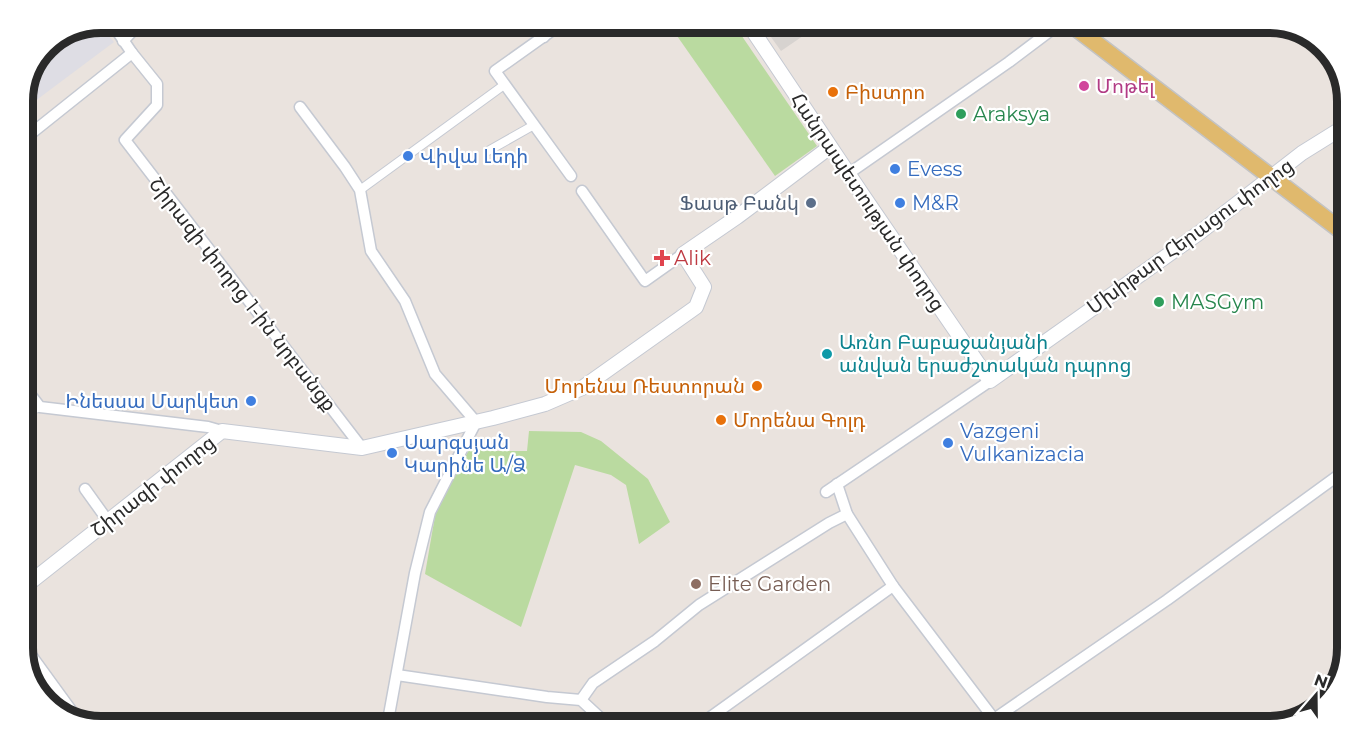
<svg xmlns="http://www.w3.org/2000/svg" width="1370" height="749" viewBox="0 0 1370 749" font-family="Montserrat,'Noto Sans Armenian',sans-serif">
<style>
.industrial{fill:#dedde4}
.green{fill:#badaa0}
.plaza{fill:#d7d3d0}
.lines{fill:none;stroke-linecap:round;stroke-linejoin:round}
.pedestrian-casing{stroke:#c5c9d2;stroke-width:10}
.minor-casing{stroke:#c5c9d2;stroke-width:13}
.tertiary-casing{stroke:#c5c9d2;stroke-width:16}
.primary-casing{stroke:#c3c3c3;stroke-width:19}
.pedestrian{stroke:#fff;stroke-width:8}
.minor{stroke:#fff;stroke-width:10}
.tertiary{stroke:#fff;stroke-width:14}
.primary{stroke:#e0b96d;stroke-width:16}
.hotel-dot{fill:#d1479c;stroke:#fff;stroke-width:2}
.food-dot{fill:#e8710a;stroke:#fff;stroke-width:2}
.leisure-dot{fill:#2e9e5b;stroke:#fff;stroke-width:2}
.shop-dot{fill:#3f7fe0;stroke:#fff;stroke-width:2}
.service-dot{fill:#5c6f8a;stroke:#fff;stroke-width:2}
.health-dot{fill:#e0444e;stroke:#fff;stroke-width:2}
.culture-dot{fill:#0f9aa8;stroke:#fff;stroke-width:2}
.education-dot{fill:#8d6e63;stroke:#fff;stroke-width:2}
.labels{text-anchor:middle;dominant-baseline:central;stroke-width:4.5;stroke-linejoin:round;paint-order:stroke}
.hotel-label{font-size:20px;fill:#b23c85;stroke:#fff;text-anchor:start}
.food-label{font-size:20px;fill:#c56008;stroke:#fff;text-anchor:start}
.leisure-label{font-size:20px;fill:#27864d;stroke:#fff;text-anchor:start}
.shop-label{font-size:20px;fill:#366cbe;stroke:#fff;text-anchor:start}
.street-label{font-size:20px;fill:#2a2a2a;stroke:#fff}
.service-label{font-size:20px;fill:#4e5e75;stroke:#fff;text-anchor:end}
.health-label{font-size:20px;fill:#be3a42;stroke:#fff;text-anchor:start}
.culture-label{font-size:20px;fill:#0d838f;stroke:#fff;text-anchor:start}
.education-label{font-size:20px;fill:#785e54;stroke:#fff;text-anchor:start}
.rim{fill:none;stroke:#2a2a2a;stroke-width:8}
</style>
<rect width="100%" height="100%" fill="#eae3de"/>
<!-- industrial -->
<path class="industrial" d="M98 24 114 42 23 110V96L46 45Z"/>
<!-- green -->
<g class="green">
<path d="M668 23H733L817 146 775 176Z"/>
<path d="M529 431 581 432 601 441 648 479 670 522 639 544 626 485 611 475 575 465 521 627 425 574 436 510 475 439 493 451H527Z"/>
</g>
<!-- plaza -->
<path class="plaza" d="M818 22 819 25 781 51 761 23Z"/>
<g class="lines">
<defs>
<g id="pedestrian">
<path d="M488 151 534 125"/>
<path d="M360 190 504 85"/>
<path d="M23 414 40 407"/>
</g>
<g id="minor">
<path d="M533 22 544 37"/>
<path d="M564 22 495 71 571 176"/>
<path d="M123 41 141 22"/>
<path d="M132 53 157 84V105L125 140 362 448"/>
<path d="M300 107 345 167 360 190 371 251 405 301 435 374 476 422 430 512 415 573 387 726"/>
<path d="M23 140 132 53 111 22"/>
<path d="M848 174 1009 62 1062 22"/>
<path d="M582 191 645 281 683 254"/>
<path d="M23 385 40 407 208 427 222 431"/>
<path d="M837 484 847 514 893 586 994 719 1167 600 1347 469"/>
<path d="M85 489 108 521"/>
<path d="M826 492 990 381"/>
<path d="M23 644 79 721"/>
<path d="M397 675 547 697 581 700 609 726"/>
<path d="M581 700 593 683 655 641 699 605 829 523 847 514"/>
<path d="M698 726 893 586"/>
<path d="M984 726 994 719"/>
</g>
<g id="tertiary">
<path d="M747 22 862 194 990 381 1199 233 1302 153 1347 125"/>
<path d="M23 588 222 431 362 448 493 418 545 404 582 388 696 307 704 287 683 254 737 217 830 147"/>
</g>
<path id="primary" d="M1071 22 1076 28 1347 235"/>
</defs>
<!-- pedestrian casing -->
<use href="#pedestrian" class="pedestrian-casing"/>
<!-- minor casing -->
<use href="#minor" class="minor-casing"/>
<!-- tertiary casing -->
<use href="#tertiary" class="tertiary-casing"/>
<!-- primary casing -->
<use href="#primary" class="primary-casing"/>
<!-- pedestrian -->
<use href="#pedestrian" class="pedestrian"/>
<!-- minor -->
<use href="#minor" class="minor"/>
<!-- tertiary -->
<use href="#tertiary" class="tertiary"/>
<!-- primary -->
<use href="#primary" class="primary"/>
</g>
<!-- markers -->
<circle class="hotel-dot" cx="1084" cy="86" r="6"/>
<g class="food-dot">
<circle cx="833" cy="92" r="6"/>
<circle cx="757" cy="386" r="6"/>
<circle cx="721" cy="420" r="6"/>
</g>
<g class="leisure-dot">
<circle cx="961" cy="114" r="6"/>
<circle cx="1159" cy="302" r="6"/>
</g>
<g class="shop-dot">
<circle cx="408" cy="156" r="6"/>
<circle cx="895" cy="169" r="6"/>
<circle cx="900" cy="203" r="6"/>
<circle cx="251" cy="401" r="6"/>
<circle cx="948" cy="443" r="6"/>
<circle cx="392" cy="453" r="6"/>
</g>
<circle class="service-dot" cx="811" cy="203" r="6"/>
<path class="health-dot" d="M659 249h6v6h6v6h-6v6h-6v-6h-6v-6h6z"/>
<circle class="culture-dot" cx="827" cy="354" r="6"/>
<circle class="education-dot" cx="696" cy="584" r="6"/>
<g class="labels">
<!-- hotel labels -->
<g class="hotel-label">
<text x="1096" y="86">Մոթել</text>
</g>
<!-- food labels -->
<g class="food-label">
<text x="845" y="92">Բիստրո</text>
<text x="745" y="386" text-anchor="end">Մորենա Ռեստորան</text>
<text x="733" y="420">Մորենա Գոլդ</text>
</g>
<!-- leisure labels -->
<g class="leisure-label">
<text x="973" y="114">Araksya</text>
<text x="1171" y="302">MASGym</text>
</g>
<!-- shop labels -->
<g class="shop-label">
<text x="420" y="156">Վիվա Լեդի</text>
<text x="907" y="169">Evess</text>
<text x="912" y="203">M&amp;R</text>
<text x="239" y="401" text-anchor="end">Ինեսսա Մարկետ</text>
<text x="960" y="431">Vazgeni<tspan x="960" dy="23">Vulkanizacia</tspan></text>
<text x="404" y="442">Սարգսյան<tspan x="404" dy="23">Կարինե Ա/Ձ</tspan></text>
</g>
<!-- street labels -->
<g class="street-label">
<text transform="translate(868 202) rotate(56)">Հանրապետության փողոց</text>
<text transform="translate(1190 236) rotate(-36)">Մխիթար Հերացու փողոց</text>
<text transform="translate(243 294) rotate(52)">Շիրազի փողոց 1-ին նրբանցք</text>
<text transform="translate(153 486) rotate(-38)">Շիրազի փողոց</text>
</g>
<!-- service labels -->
<g class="service-label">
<text x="799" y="203">Ֆասթ Բանկ</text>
</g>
<!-- health labels -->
<g class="health-label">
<text x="674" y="258">Alik</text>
</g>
<!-- culture labels -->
<g class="culture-label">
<text x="839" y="342">Առնո Բաբաջանյանի<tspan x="839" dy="23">անվան երաժշտական դպրոց</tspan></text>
</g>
<!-- education labels -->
<g class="education-label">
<text x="708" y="584">Elite Garden</text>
</g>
</g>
<!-- crop -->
<path d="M0 0H1370V749H0ZM101 33H1269A68 68 0 0 1 1337 101V648A68 68 0 0 1 1269 716H101A68 68 0 0 1 33 648V101A68 68 0 0 1 101 33Z" fill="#fff" fill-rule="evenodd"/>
<path class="rim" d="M101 33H1269A68 68 0 0 1 1337 101V648A68 68 0 0 1 1269 716H101A68 68 0 0 1 33 648V101A68 68 0 0 1 101 33Z"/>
<!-- north arrow -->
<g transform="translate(1316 695) rotate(20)" stroke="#ffffff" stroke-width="4.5" paint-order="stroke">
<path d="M0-4.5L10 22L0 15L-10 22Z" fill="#2a2a2a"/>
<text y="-9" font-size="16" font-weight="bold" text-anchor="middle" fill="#2a2a2a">N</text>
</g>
</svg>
